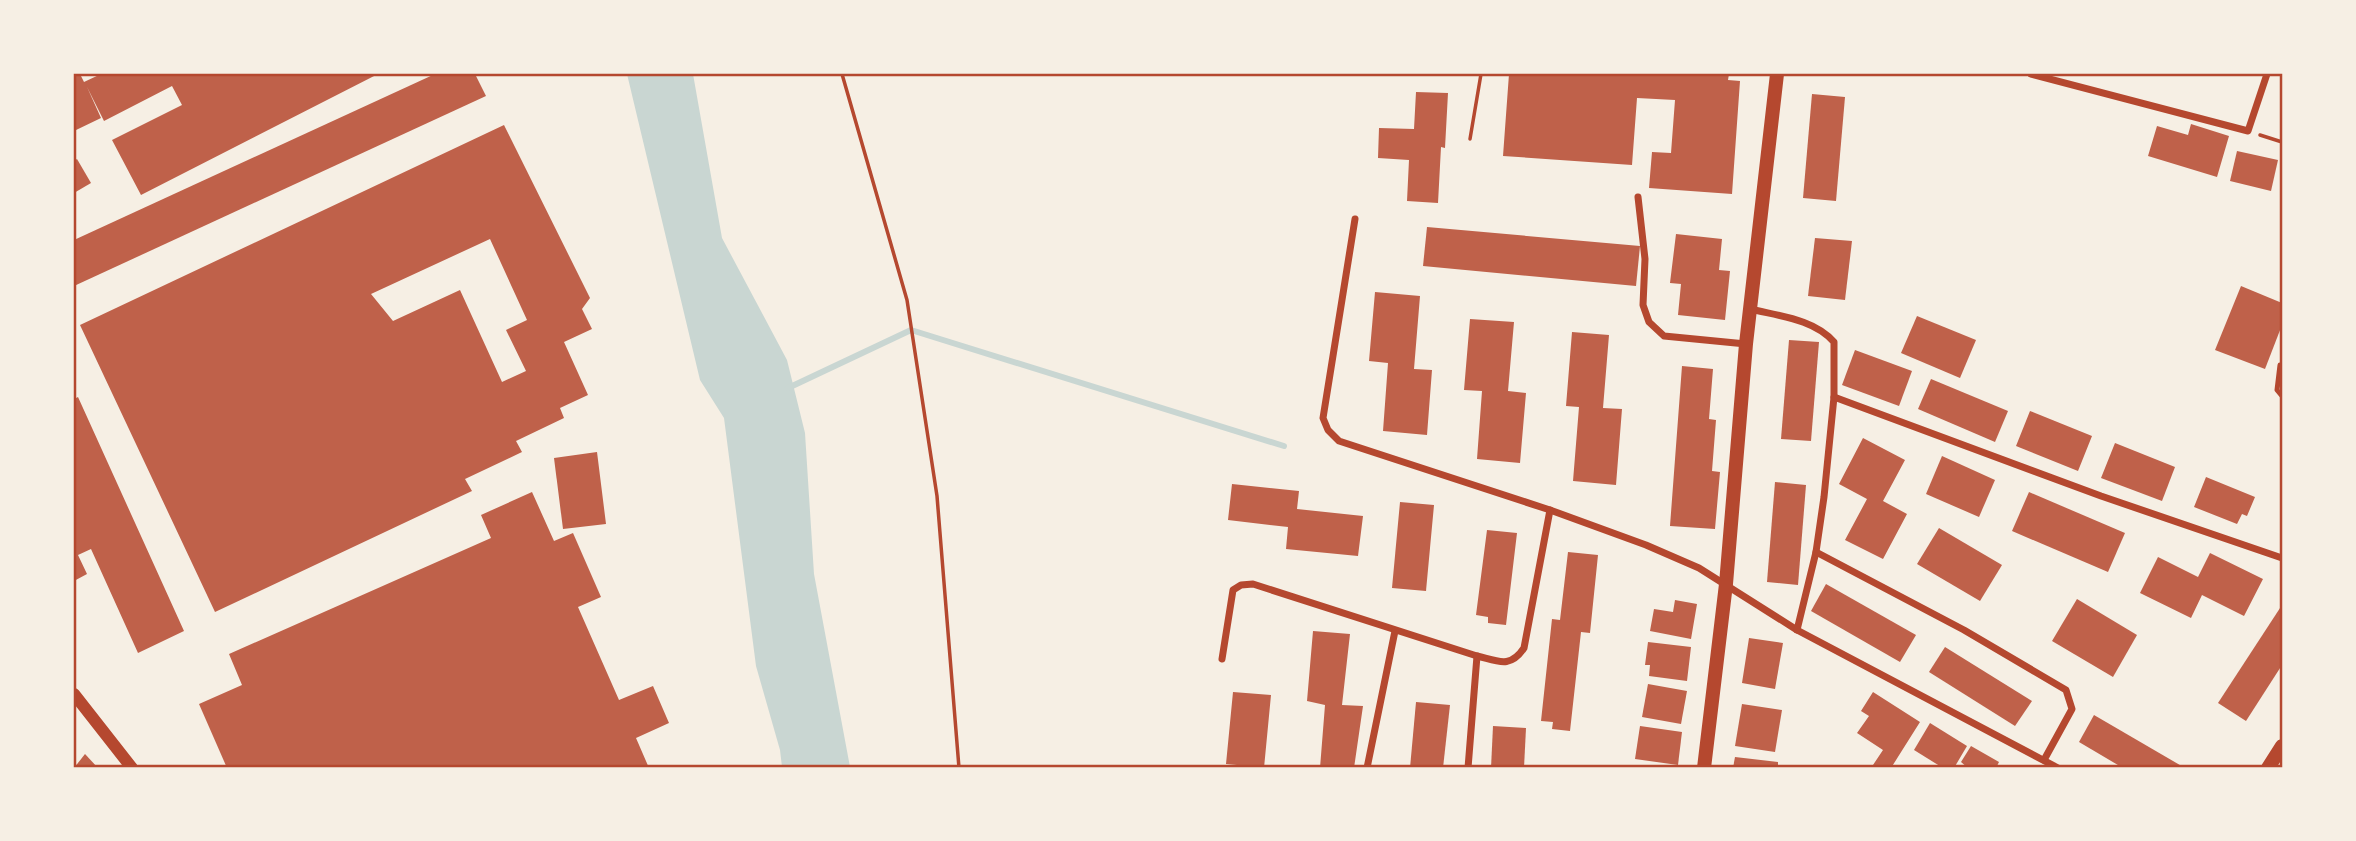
<svg xmlns="http://www.w3.org/2000/svg" width="2356" height="841" viewBox="0 0 2356 841" font-family="'Titillium Web',sans-serif">
<style>
.water{fill:#c9d6d2}
.lines{fill:none;stroke-linecap:round;stroke-linejoin:round}
.stream{stroke:#c9d6d2;stroke-width:6}
.building{fill:#bf614a;fill-rule:evenodd}
.path{stroke:#b5482f;stroke-width:3.5}
.service{stroke:#b5482f;stroke-width:5}
.minor{stroke:#b5482f;stroke-width:7}
.tertiary{stroke:#b5482f;stroke-width:12}
.secondary{stroke:#b5482f;stroke-width:14}
.neatline{fill:none;stroke:#b5482f;stroke-width:2.5}
</style>
<rect width="100%" height="100%" fill="#f6efe4"/>
<!-- water -->
<path class="water" d="M627 74H693L722 238 787 360 805 433 814 574 850 767H782L780 750 756 666 724 418 700 380Z"/>
<g class="lines">
<!-- stream -->
<path class="stream" d="M788 388 911 330 1284 446"/>
</g>
<!-- building -->
<g class="building">
<path d="M74 74H80L84 82 101 74H378L141 195 112 140 182 105 172 86 104 121 87 87 101 118 74 131Z"/>
<path d="M435 74H475L486 96 74 286V240Z"/>
<path d="M1509 74H1729L1728 80 1740 81 1732 194 1649 188 1652 152 1671 153 1675 100 1637 98 1632 165 1503 156Z"/>
<path d="M1416 92 1448 93 1445 148 1441 147 1438 203 1407 201 1409 160 1378 158 1379 128 1414 129Z"/>
<path d="M1812 94 1845 97 1836 201 1803 198Z"/>
<path d="M2191 124 2229 136 2217 177 2148 156 2157 126 2188 135Z"/>
<path d="M504 125 590 298 582 309 592 329 564 342 588 395 560 408 564 418 516 441 522 452 465 479 472 491 215 612 80 325ZM490 239 527 320 506 330 526 371 502 382 460 290 393 321 371 294Z"/>
<path d="M2237 151 2278 160 2271 191 2230 181Z"/>
<path d="M77 159 91 183 74 193V161Z"/>
<path d="M1427 227 1640 246 1636 286 1423 266Z"/>
<path d="M1676 234 1722 239 1719 270 1730 271 1725 320 1678 315 1681 284 1670 283Z"/>
<path d="M1815 238 1852 241 1845 300 1808 296Z"/>
<path d="M2241 286 2282 303V325L2265 369 2215 350Z"/>
<path d="M1375 292 1420 296 1414 369 1432 370 1427 435 1383 431 1388 363 1369 361Z"/>
<path d="M1917 316 1976 340 1960 378 1901 353Z"/>
<path d="M1470 319 1514 322 1508 391 1526 393 1520 463 1477 459 1482 391 1464 390Z"/>
<path d="M1572 332 1609 335 1603 408 1622 409 1616 485 1573 481 1579 407 1566 406Z"/>
<path d="M1789 340 1819 342 1811 441 1781 439Z"/>
<path d="M1855 350 1912 371 1899 406 1842 385Z"/>
<path d="M1682 366 1713 369 1709 419 1716 420 1712 471 1720 472 1715 529 1670 526Z"/>
<path d="M1931 379 2008 411 1995 442 1918 409Z"/>
<path d="M78 397 184 631 138 653 91 549 78 555 87 574 74 581V399Z"/>
<path d="M2030 411 2092 436 2078 471 2016 446Z"/>
<path d="M1863 438 1905 460 1883 501 1907 514 1883 559 1845 540 1867 499 1839 484Z"/>
<path d="M2115 443 2175 467 2162 501 2101 478Z"/>
<path d="M597 452 606 524 563 529 554 458Z"/>
<path d="M1942 456 1995 480 1979 517 1926 494Z"/>
<path d="M2206 477 2255 497 2247 516 2242 514 2237 524 2194 507Z"/>
<path d="M1775 482 1806 485 1798 585 1767 582Z"/>
<path d="M1232 484 1299 491 1297 509 1363 516 1358 556 1286 549 1288 527 1228 520Z"/>
<path d="M532 492 554 541 573 533 601 597 578 607 619 700 653 686 669 723 636 738 649 768H227L199 704 242 685 229 654 491 538 481 515Z"/>
<path d="M2029 492 2125 533 2108 572 2012 531Z"/>
<path d="M1400 502 1434 505 1426 591 1392 588Z"/>
<path d="M1939 528 2002 565 1980 601 1917 564Z"/>
<path d="M1487 530 1517 533 1506 625 1488 623V617L1476 615Z"/>
<path d="M1568 552 1598 555 1590 633 1581 632 1570 731 1552 729 1553 722 1541 721 1552 619 1560 620Z"/>
<path d="M2210 553 2263 579 2244 616 2202 595 2191 618 2140 593 2158 557 2198 577Z"/>
<path d="M1826 584 1916 635 1900 662 1811 611Z"/>
<path d="M2077 599 2137 635 2113 677 2052 641Z"/>
<path d="M1675 600 1697 604 1691 639 1650 631 1654 609 1673 612Z"/>
<path d="M2282 605V665L2246 721 2218 703Z"/>
<path d="M1313 631 1350 634 1342 705 1363 706 1354 768H1320L1325 705 1307 701Z"/>
<path d="M1749 638 1783 643 1775 689 1742 683Z"/>
<path d="M1648 642 1691 647 1687 681 1649 676 1650 665H1645Z"/>
<path d="M1945 647 2032 701 2015 726 1929 672Z"/>
<path d="M1648 684 1687 691 1681 724 1642 717Z"/>
<path d="M1233 692 1271 695 1264 768H1237V765L1226 764Z"/>
<path d="M1873 692 1920 722 1891 768H1877L1873 765 1883 750 1857 733 1869 716 1861 711Z"/>
<path d="M1416 702 1450 705 1443 768H1410Z"/>
<path d="M1742 704 1782 710 1775 752 1735 746Z"/>
<path d="M2094 715 2185 768H2123L2079 742Z"/>
<path d="M1930 723 1967 746 1954 768H1943L1914 750Z"/>
<path d="M1493 726 1526 728 1524 768H1491Z"/>
<path d="M1640 726 1682 732 1678 765 1635 759Z"/>
<path d="M1971 746 1999 762 1996 768H1968L1961 762Z"/>
<path d="M85 754 98 768H74Z"/>
<path d="M1735 757 1778 762V768H1733Z"/>
</g>
<g class="lines">
<!-- path -->
<g class="path">
<path d="M842 74 907 300 937 496 959 768"/>
<path d="M2260 135 2282 142"/>
<path d="M1470 139 1481 74"/>
</g>
<!-- service -->
<path class="service" d="M2280 365 2277 390 2282 396"/>
<!-- minor -->
<g class="minor">
<path d="M2031 74 2248 131 2267 74"/>
<path d="M1638 197 1645 259 1643 305 1649 322 1664 336 1746 344"/>
<path d="M1355 219 1323 418 1328 430 1339 441 1550 510 1646 545 1699 568 1797 630 2058 768"/>
<path d="M1750 309C1779 316 1814 319 1834 342V397L1824 497 1816 552 1797 630"/>
<path d="M1834 397 2101 496 2282 558"/>
<path d="M1816 552 1964 630 2066 690 2072 709 2044 760"/>
<path d="M1222 659 1233 590 1241 585 1253 584 1477 656C1498 661 1510 669 1524 648L1550 510"/>
<path d="M1367 768 1395 631"/>
<path d="M1468 768 1477 656"/>
</g>
<!-- tertiary -->
<path class="tertiary" d="M74 694 132 768"/>
<!-- secondary -->
<g class="secondary">
<path d="M1704 768 1726 584 1746 344 1777 74"/>
<path d="M2268 768 2282 746"/>
</g>
</g>
<!-- border -->
<rect width="2356" height="841" fill="none" stroke="#f6efe4" stroke-width="150"/>
<rect x="75" y="75" width="2206" height="691" class="neatline"/>
</svg>
